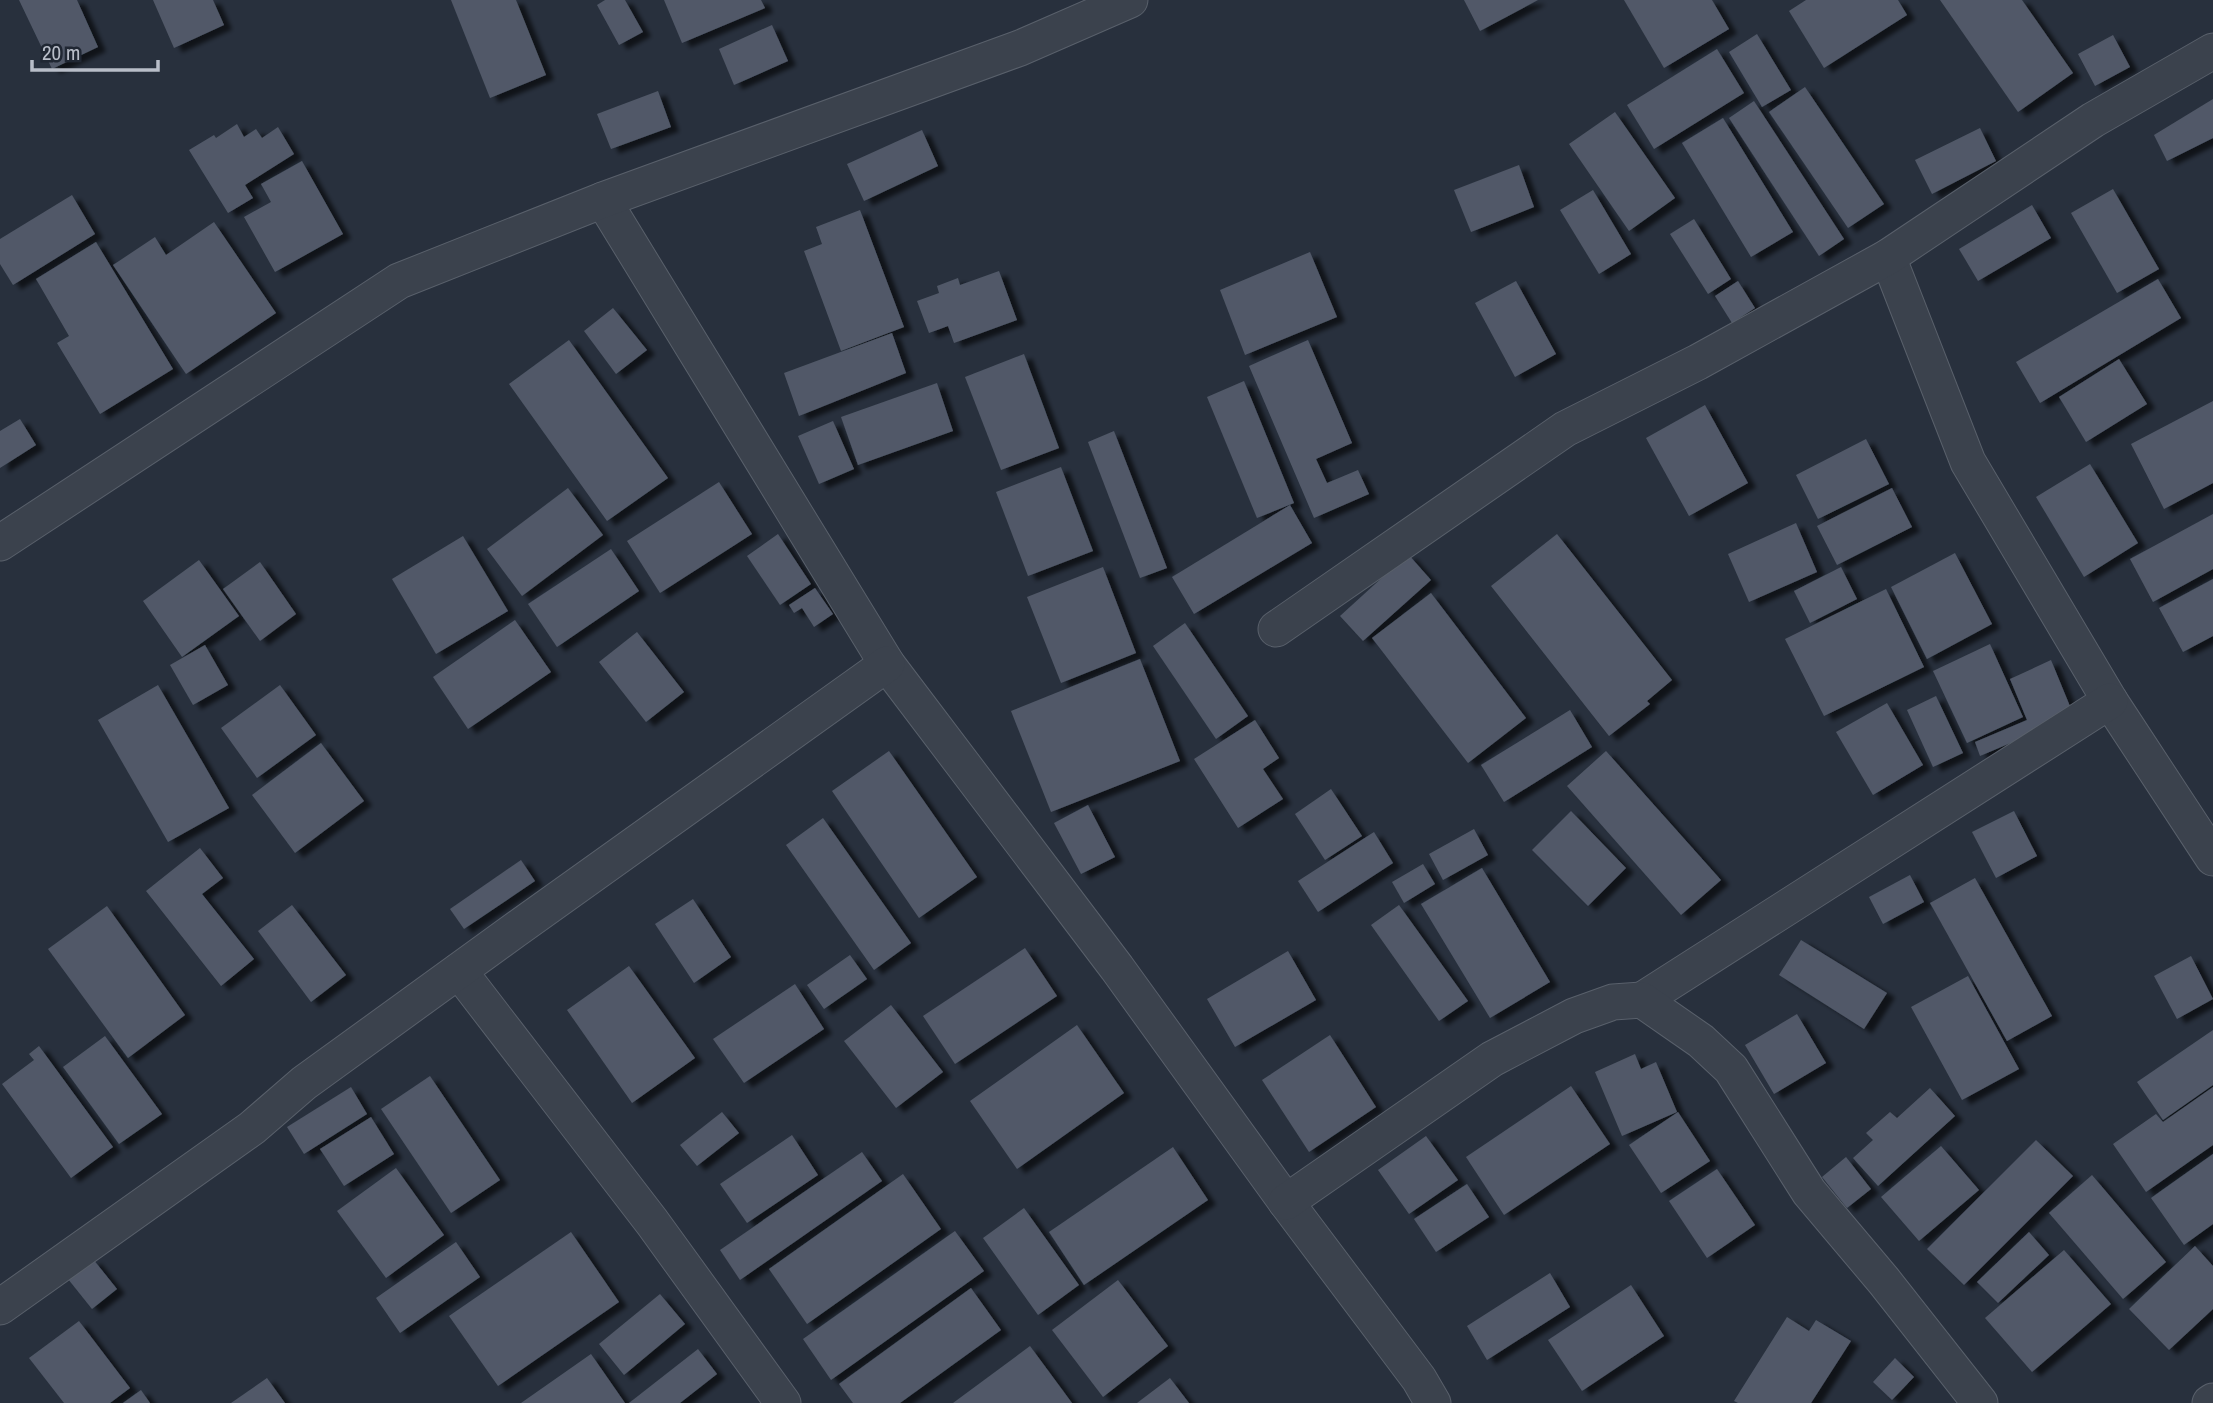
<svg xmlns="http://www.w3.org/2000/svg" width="2213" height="1403" viewBox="0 0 2213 1403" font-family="'Archivo Narrow',sans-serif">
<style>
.building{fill:#515968;filter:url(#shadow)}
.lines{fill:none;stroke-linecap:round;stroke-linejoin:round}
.minor-casing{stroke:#59606b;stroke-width:37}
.minor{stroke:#3b424d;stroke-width:35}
</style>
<defs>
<filter id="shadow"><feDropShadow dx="8" dy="4.5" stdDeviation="2" flood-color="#0009"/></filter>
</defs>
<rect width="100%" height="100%" fill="#28303d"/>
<!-- building -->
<g class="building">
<path d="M19 0H77L98 47 52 69Z"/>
<path d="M153 0H213L224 25 174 48Z"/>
<path d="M451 0H516L546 75 490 98Z"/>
<path d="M605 0H625L643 32 619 45 597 5Z"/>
<path d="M664 0H761L765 8 682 43Z"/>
<path d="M1464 0H1538L1480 31Z"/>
<path d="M1624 0H1712L1729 29 1664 68Z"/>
<path d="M1806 0H1898L1907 15 1824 68 1789 11Z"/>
<path d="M1940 0H2022L2073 73 2018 112Z"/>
<path d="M772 25 788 61 734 85 719 49Z"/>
<path d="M1757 34 1791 90 1762 107 1729 52Z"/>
<path d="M2113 35 2130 67 2095 86 2078 54Z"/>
<path d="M1717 49 1744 93 1654 149 1627 105Z"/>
<path d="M1805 87 1884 204 1848 228 1769 112Z"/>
<path d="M658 91 671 127 611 149 597 114Z"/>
<path d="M2213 99V138L2167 161 2154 135Z"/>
<path d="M1754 101 1844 239 1819 256 1729 118Z"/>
<path d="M1615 112 1675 198 1629 231 1569 144Z"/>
<path d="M1723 118 1793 232 1751 257 1682 143Z"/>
<path d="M237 124 244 137 256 129 262 138 278 127 294 154 245 185 253 198 228 213 189 150 214 135 216 138Z"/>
<path d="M1980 128 1996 161 1932 194 1915 160Z"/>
<path d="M922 130 938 166 864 201 847 164Z"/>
<path d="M302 161 343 234 275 272 244 217 271 202 261 184Z"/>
<path d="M1519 165 1534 207 1471 232 1454 190Z"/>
<path d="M2113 189 2159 269 2117 293 2071 213Z"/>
<path d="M1593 190 1631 254 1599 274 1560 210Z"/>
<path d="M72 195 95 234 13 285 0 264V239Z"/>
<path d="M2032 205 2051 238 1978 281 1959 249Z"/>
<path d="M860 210 904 327 841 351 804 251 822 244 816 227Z"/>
<path d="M1694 219 1731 279 1708 294 1670 234Z"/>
<path d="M214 222 276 313 186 374 113 265 155 237 166 255Z"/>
<path d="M96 242 173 369 100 414 57 343 69 336 36 279Z"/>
<path d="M1310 252 1337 317 1245 355 1220 290Z"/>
<path d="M999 271 1017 320 954 343 948 326 929 333 917 301 939 293 937 286 958 278 960 285Z"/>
<path d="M2158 279 2181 318 2040 403 2016 362Z"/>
<path d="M1516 281 1556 354 1515 377 1475 303Z"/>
<path d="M1738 281 1755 308 1732 323 1715 296Z"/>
<path d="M613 308 647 350 616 374 584 331Z"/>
<path d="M892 333 906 373 799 416 784 373Z"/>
<path d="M569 340 668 478 607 521 509 384Z"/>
<path d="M1308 340 1352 443 1316 459 1327 483 1358 470 1369 494 1314 518 1249 366Z"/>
<path d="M1024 354 1059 448 1001 470 965 377Z"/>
<path d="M2119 359 2147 404 2086 442 2059 397Z"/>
<path d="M1244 381 1294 503 1257 518 1207 397Z"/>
<path d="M937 383 953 431 858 465 841 417Z"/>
<path d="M2213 401V483L2164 509 2131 444Z"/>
<path d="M1705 405 1748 483 1689 516 1646 438Z"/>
<path d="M20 419 36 445 0 468V431Z"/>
<path d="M833 421 854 469 819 484 798 436Z"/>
<path d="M1114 431 1167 568 1140 578 1088 442Z"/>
<path d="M1866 439 1889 484 1818 519 1796 475Z"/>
<path d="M2090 464 2138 543 2084 577 2036 497Z"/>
<path d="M1061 467 1093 551 1028 576 996 492Z"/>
<path d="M719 482 752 534 660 593 627 541Z"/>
<path d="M568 488 603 535 522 596 487 549Z"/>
<path d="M1892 488 1912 527 1837 565 1817 526Z"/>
<path d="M1290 505 1312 543 1194 614 1172 577Z"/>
<path d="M2213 514V569L2153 602 2130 559Z"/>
<path d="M1796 523 1817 572 1749 602 1728 554Z"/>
<path d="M778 534 811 584 780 605 747 556Z"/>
<path d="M1557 534 1672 680 1647 701 1650 704 1609 736 1491 586Z"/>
<path d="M463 536 508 611 436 654 392 579Z"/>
<path d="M611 549 639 591 557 647 528 604Z"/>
<path d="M1955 553 1992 624 1927 659 1891 587Z"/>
<path d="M1408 554 1431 580 1363 641 1340 616Z"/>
<path d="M199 560 239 616 182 657 143 601Z"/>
<path d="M260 562 296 614 260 641 223 589Z"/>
<path d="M1103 567 1136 653 1061 683 1027 597Z"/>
<path d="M1841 567 1857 599 1810 623 1794 591Z"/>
<path d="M2213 579V636L2183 652 2159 608Z"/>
<path d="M815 588 833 614 814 627 802 608 794 613 789 605Z"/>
<path d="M1886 589 1924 667 1824 716 1785 639Z"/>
<path d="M1431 593 1526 718 1468 763 1372 638Z"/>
<path d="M515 620 551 672 468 729 433 677Z"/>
<path d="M1185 623 1248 716 1216 739 1153 646Z"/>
<path d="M637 632 684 692 646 722 599 662Z"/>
<path d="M1990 644 2023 717 1967 743 1933 671Z"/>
<path d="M205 645 228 685 193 705 170 665Z"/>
<path d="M1140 659 1180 761 1051 812 1011 711Z"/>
<path d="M2051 660 2074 716 1980 756 1975 742 2027 720 2010 679Z"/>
<path d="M158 685 229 808 168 842 98 720Z"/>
<path d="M280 685 316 735 257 778 221 728Z"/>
<path d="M1936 696 1963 753 1933 767 1907 710Z"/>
<path d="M1887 703 1923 765 1873 795 1836 732Z"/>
<path d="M1570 710 1592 747 1504 802 1481 765Z"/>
<path d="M1255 720 1279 758 1263 769 1283 799 1238 828 1194 759Z"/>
<path d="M321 743 364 801 295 853 252 795Z"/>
<path d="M889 751 977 877 919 918 832 791Z"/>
<path d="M1606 751 1721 880 1681 915 1567 786Z"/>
<path d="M1331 789 1362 836 1325 860 1295 814Z"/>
<path d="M1088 805 1115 857 1081 874 1054 823Z"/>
<path d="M1571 811 1626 868 1588 906 1532 850Z"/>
<path d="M2014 811 2037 856 1996 878 1972 832Z"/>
<path d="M823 818 911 943 874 970 786 845Z"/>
<path d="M1474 829 1488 855 1443 880 1429 854Z"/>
<path d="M1374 832 1393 863 1318 912 1298 881Z"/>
<path d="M200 848 223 878 202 894 254 959 221 986 146 891Z"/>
<path d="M521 860 535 881 464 929 450 909Z"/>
<path d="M1423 864 1435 884 1404 903 1392 882Z"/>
<path d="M1482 868 1550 982 1490 1018 1421 904Z"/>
<path d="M1910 875 1924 902 1883 924 1869 897Z"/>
<path d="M1975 878 2052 1016 2007 1041 1930 903Z"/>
<path d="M693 899 731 957 694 983 655 924Z"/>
<path d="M292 905 346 975 311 1002 258 931Z"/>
<path d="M1399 905 1468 1001 1439 1021 1371 925Z"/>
<path d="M107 906 185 1015 128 1058 48 949Z"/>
<path d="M1801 940 1887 993 1864 1029 1779 975Z"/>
<path d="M1025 948 1057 996 955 1064 923 1016Z"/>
<path d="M1288 951 1316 1000 1235 1047 1207 999Z"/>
<path d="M850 955 867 979 824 1009 807 985Z"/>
<path d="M2191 956 2213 999 2177 1019 2154 976Z"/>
<path d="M629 966 695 1058 632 1103 567 1010Z"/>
<path d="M1968 976 2019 1069 1962 1100 1911 1007Z"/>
<path d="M795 984 824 1029 744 1083 713 1039Z"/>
<path d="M891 1005 943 1072 896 1108 844 1041Z"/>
<path d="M1797 1014 1826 1063 1774 1094 1745 1045Z"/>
<path d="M1077 1025 1124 1093 1017 1169 970 1101Z"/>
<path d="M2213 1030V1085L2163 1120 2137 1082Z"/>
<path d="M1330 1035 1376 1107 1309 1152 1262 1080Z"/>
<path d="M105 1036 162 1114 119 1144 63 1067Z"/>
<path d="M39 1046 113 1147 71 1178 2 1084 34 1060 29 1054Z"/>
<path d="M1635 1054 1641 1069 1656 1062 1677 1112 1622 1136 1595 1072Z"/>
<path d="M430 1076 500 1180 451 1213 381 1109Z"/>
<path d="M1571 1086 1610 1144 1504 1215 1466 1157Z"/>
<path d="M351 1087 367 1114 304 1154 287 1127Z"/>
<path d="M2213 1087V1145L2146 1192 2113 1144 2156 1114 2163 1122Z"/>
<path d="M1930 1088 1955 1116 1878 1186 1853 1158 1873 1140 1866 1133 1890 1112 1897 1118Z"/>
<path d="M722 1112 739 1133 697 1166 680 1145Z"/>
<path d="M1678 1112 1710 1161 1661 1193 1629 1145Z"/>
<path d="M371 1117 394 1154 344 1186 320 1149Z"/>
<path d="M792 1135 818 1175 747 1223 720 1184Z"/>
<path d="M1426 1136 1458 1180 1409 1214 1378 1170Z"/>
<path d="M2036 1140 2073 1176 1964 1285 1927 1249Z"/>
<path d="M1941 1146 1979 1190 1919 1241 1881 1197Z"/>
<path d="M1173 1147 1208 1200 1084 1285 1049 1232Z"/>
<path d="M862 1152 882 1181 740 1280 720 1250Z"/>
<path d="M2213 1154V1224L2184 1245 2151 1198Z"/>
<path d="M1846 1157 1871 1189 1847 1208 1822 1177Z"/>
<path d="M396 1168 444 1235 386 1278 337 1211Z"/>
<path d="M1717 1169 1755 1225 1707 1258 1669 1201Z"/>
<path d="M903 1174 941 1229 807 1324 769 1269Z"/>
<path d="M2092 1175 2166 1262 2123 1299 2049 1213Z"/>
<path d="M1467 1184 1489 1217 1436 1252 1414 1219Z"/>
<path d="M1024 1208 1079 1285 1038 1315 983 1238Z"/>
<path d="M955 1231 984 1271 831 1380 803 1339Z"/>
<path d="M571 1232 619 1302 498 1386 449 1316Z"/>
<path d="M2029 1232 2049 1255 1998 1303 1977 1282Z"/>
<path d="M456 1242 480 1277 400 1333 376 1298Z"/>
<path d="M2195 1246 2213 1266V1309L2169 1350 2129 1309Z"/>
<path d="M2064 1250 2111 1304 2032 1372 1985 1318Z"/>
<path d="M93 1259 117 1289 92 1309 68 1279Z"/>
<path d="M1550 1273 1570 1307 1487 1360 1467 1326Z"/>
<path d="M1118 1280 1168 1346 1103 1397 1052 1330Z"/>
<path d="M1631 1285 1664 1336 1582 1391 1548 1340Z"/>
<path d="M971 1288 1001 1330 900 1403H853L839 1384Z"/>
<path d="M660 1294 685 1324 624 1375 599 1344Z"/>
<path d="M1787 1317 1809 1331 1816 1320 1851 1341 1811 1403H1738L1734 1401Z"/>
<path d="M79 1321 130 1388 110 1403H64L29 1358Z"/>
<path d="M1030 1346 1072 1403H953Z"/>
<path d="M698 1349 717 1374 680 1403H629Z"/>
<path d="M591 1354 625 1403H521Z"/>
<path d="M1895 1358 1914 1377 1892 1400 1873 1382Z"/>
<path d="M267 1378 285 1403H231Z"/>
<path d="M1170 1378 1189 1403H1137Z"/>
<path d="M141 1390 150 1403H123Z"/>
</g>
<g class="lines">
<defs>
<g id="minor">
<path d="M603 200 887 664 1117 968 1286 1202 1419 1379 1433 1403"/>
<path d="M1888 257 1968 462 2110 701 2213 858"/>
<path d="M0 543 399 281 603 200 1020 48 1130 0"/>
<path d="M1276 629 1565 429 1698 362 1888 257 2093 120 2213 51"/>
<path d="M459 971 652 1222 783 1403"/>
<path d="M1642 1000 2110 701"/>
<path d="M1286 1202 1492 1059 1574 1016 1613 1002 1642 1000 1701 1041 1731 1069 1809 1192 1884 1281 1980 1403"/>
<path d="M0 1307 252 1128 304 1083 515 930 887 664"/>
<path d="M2210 1403 2213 1401"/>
</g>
</defs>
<!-- minor casing -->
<use href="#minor" class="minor-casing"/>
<!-- minor -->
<use href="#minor" class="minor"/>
</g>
<!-- scale -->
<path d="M32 60v10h126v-10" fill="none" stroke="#b8bdc8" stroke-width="3.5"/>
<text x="42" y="60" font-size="21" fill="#b8bdc8" stroke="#202733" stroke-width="5" paint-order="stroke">20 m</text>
</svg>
